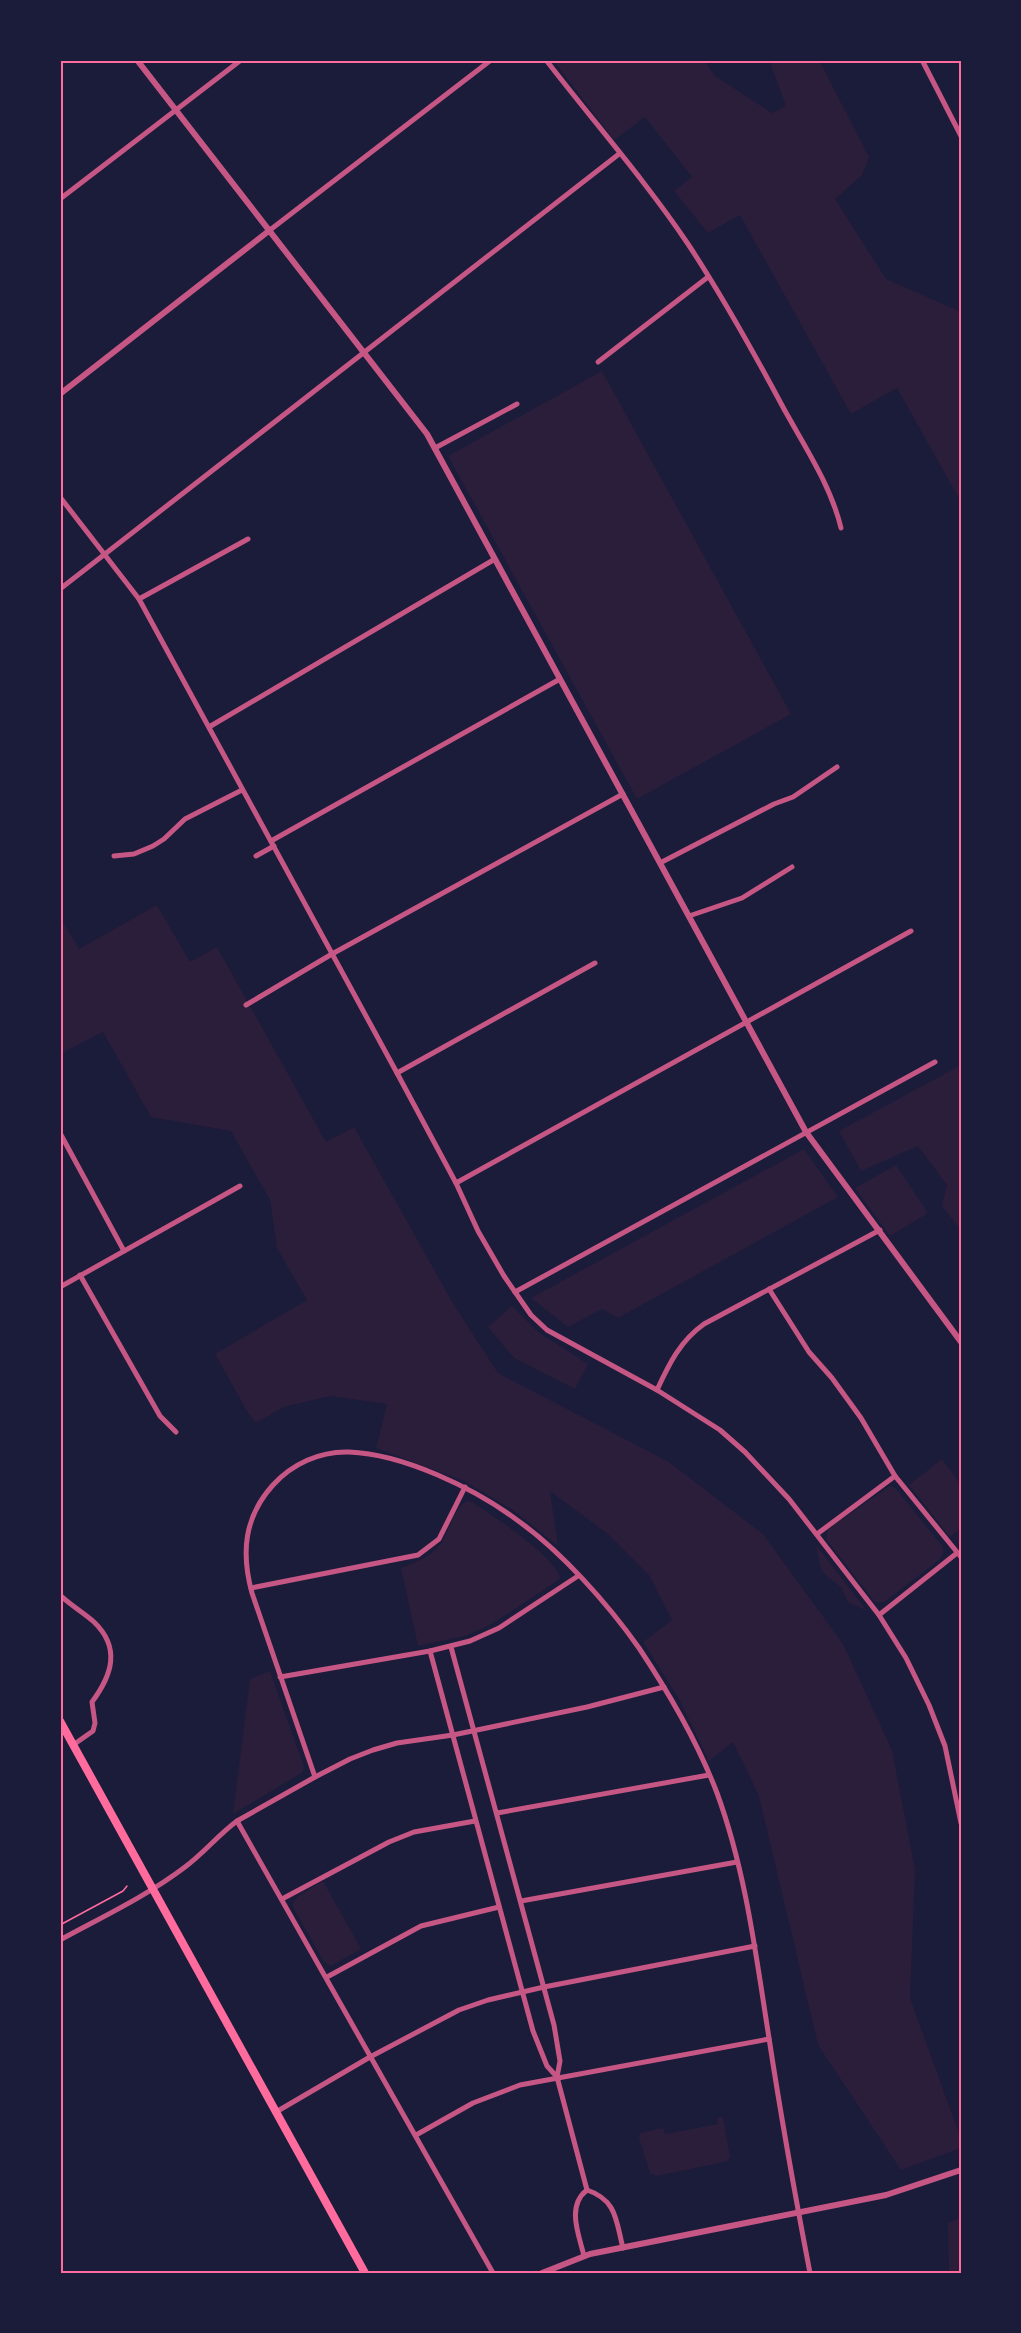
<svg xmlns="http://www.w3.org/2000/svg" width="1021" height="2333" viewBox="0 0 1021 2333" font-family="'Archivo Narrow',sans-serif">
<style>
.green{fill:#2a1e3b}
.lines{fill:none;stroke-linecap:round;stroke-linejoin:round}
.path{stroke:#ff6b9d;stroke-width:1.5}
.minor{stroke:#c65784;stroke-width:5}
.tertiary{stroke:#c65784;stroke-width:6}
.primary{stroke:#ff6b9d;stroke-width:8}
.neatline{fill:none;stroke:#ff6b9d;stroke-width:2}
</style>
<rect width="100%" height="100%" fill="#1b1b3a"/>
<!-- green -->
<g class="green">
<path d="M553 60H704L715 76 772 113 786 106 769 60H819L869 157 862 175 835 199 886 279 961 312V502L897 388 851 414 740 215 708 233 674 191 692 177 645 117 614 140Z"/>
<path d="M602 371 791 714 637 799 448 456Z"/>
<path d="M157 905 190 962 217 947 326 1142 354 1127 454 1305 498 1373 669 1462 763 1534 843 1644 892 1750 915 1870 910 1998 961 2139V2148L901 2170 818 2045 759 1796 733 1742 709 1761 678 1697 643 1642 672 1620 649 1575 608 1534 550 1491 558 1546 513 1510 464 1481 376 1448 387 1404 330 1396 284 1407 256 1423 248 1413 215 1354 307 1300 277 1248 270 1200 231 1131 151 1117 103 1032 60 1054V917L79 949Z"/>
<path d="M961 1065V1230L942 1206 947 1185 918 1146 861 1171 839 1131Z"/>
<path d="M804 1149 838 1197 618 1318 602 1309 568 1327 531 1298Z"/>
<path d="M896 1165 928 1213 890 1236 855 1188Z"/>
<path d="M512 1306 538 1332 588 1364 575 1389 514 1358 488 1327Z"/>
<path d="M942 1459 961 1485V1528L950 1537 909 1485Z"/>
<path d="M890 1486 895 1488 943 1547 944 1552 939 1560 884 1602H875L826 1539 828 1529Z"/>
<path d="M467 1501 472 1502C491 1514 559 1559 560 1579L490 1625 465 1636 418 1646 401 1568C417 1562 434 1556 443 1540 451 1527 454 1508 467 1501Z"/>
<path d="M816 1545 867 1611 848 1602 841 1587 824 1574 820 1566Z"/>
<path d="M270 1671 304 1767 303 1772 233 1814 250 1679Z"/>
<path d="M323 1881 361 1949 331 1966 324 1962 292 1905 297 1897Z"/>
<path d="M721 2117 723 2118 730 2157 725 2162 656 2176 650 2173 639 2138 640 2133 663 2128 665 2134 718 2124 717 2118Z"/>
<path d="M961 2217V2273H949L948 2223Z"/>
</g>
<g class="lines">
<!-- path -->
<path class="path" d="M60 1925 123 1891 127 1886"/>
<!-- minor -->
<g class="minor">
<path d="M546 60C593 121 645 180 688 244 723 297 754 353 784 409 805 447 831 486 841 528"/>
<path d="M922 60 961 136"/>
<path d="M60 199 241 60"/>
<path d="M270 230 491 60"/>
<path d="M598 362 708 277"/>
<path d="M435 448 517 404"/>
<path d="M60 497 139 599 397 1073 456 1183 478 1231 504 1276 531 1315 547 1330 657 1390 720 1430 745 1452 789 1499 879 1615 906 1658 929 1705 945 1746 961 1823"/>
<path d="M60 589 619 154"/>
<path d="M139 599 248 539"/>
<path d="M209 727 495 559"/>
<path d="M271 841 560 679"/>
<path d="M114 856 134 854 153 846 164 839 185 819 242 790"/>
<path d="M256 856 274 846"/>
<path d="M660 863 774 804 793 797 837 767"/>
<path d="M689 916 742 898 792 867"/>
<path d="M246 1005 332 954 623 794"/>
<path d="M397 1073 595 963"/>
<path d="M60 1133 124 1251"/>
<path d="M456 1183 911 931"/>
<path d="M80 1275 160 1416 176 1432"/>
<path d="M60 1287 240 1186"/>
<path d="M769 1289 809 1352 832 1378 861 1418 895 1476 961 1557"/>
<path d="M515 1292 935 1062"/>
<path d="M657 1390C669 1364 680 1341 704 1324L880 1230"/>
<path d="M817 1534 895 1476"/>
<path d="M251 1588 418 1555 439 1539 465 1487"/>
<path d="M60 1595C70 1605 83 1612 94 1622 121 1648 112 1675 92 1702L95 1723 93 1731 73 1745"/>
<path d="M879 1615 957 1553"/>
<path d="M451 1647 554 2025 560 2061 557 2077"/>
<path d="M430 1651 533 2031 547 2066 557 2077 587 2190"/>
<path d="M280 1677 430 1651 470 1641 499 1628 578 1576"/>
<path d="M315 1777 252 1593C241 1553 244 1517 273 1485 292 1464 320 1451 349 1452 403 1454 474 1488 517 1520 561 1551 608 1604 639 1648 669 1693 698 1743 717 1793 746 1872 756 1956 769 2038 781 2117 795 2195 810 2273"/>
<path d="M497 1813 709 1775"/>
<path d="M237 1821 493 2273"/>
<path d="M282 1899 389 1842 414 1832 475 1821"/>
<path d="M521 1901 737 1862"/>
<path d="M60 1940C102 1917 147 1896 185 1867 204 1853 218 1835 237 1821L315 1777 350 1759 373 1750 397 1743 453 1735 587 1707 664 1687"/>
<path d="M327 1977 421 1926 499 1907"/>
<path d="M276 2112 370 2057 459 2010 488 2000 544 1987 755 1946"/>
<path d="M416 2135 473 2103 520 2085 769 2039"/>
<path d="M587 2190C617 2200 616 2221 623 2248"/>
<path d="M584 2256C579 2235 566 2206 587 2190"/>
</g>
<!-- tertiary -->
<g class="tertiary">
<path d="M137 60 427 434 806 1132 961 1342"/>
<path d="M60 394 270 230"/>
<path d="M542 2273 590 2254 886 2195 961 2170"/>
</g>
<!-- primary -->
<path class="primary" d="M60 1721 365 2273"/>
</g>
<!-- border -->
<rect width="1021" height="2333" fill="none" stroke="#1b1b3a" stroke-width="123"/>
<rect x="62" y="62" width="898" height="2210" class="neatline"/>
</svg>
